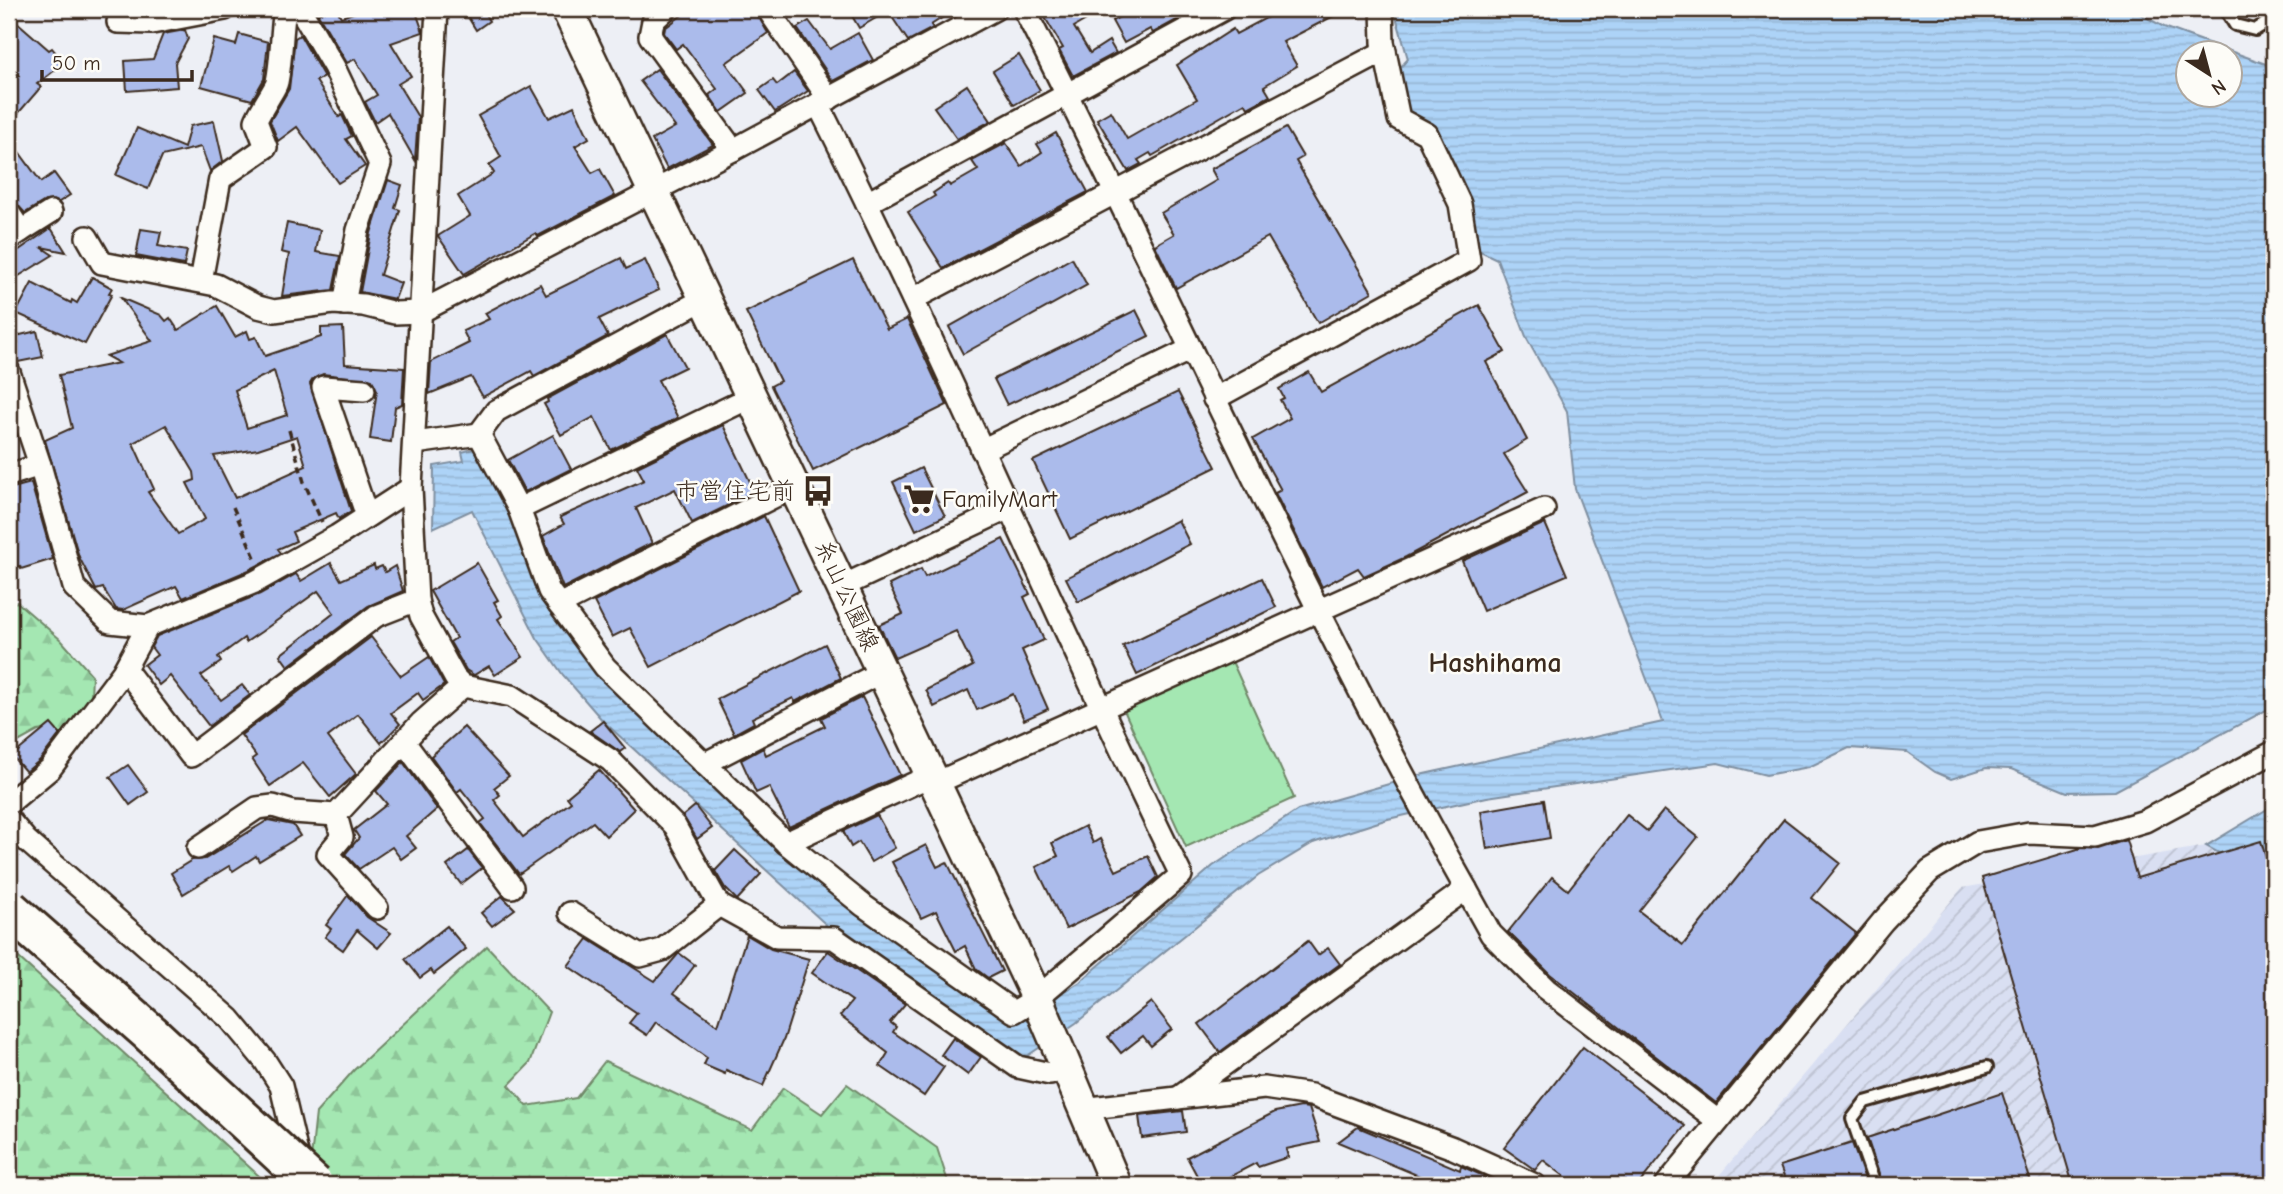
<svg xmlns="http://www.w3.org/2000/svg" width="2283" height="1194" viewBox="0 0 2283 1194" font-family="'Comic Neue','Klee One',sans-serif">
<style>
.industrial{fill:url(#industrial-furrows)}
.forest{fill:url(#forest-firs);stroke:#708868;stroke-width:2}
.pitch{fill:#a4e7b2;stroke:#708868;stroke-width:2}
.water{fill:url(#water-rules);stroke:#7f8fa0;stroke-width:2;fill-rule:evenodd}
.building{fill:#abbbeb;stroke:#3b2a1e;stroke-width:2;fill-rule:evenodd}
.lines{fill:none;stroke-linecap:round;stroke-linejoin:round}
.service-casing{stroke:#3b2a1e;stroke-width:16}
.minor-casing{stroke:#3b2a1e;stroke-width:26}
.secondary-casing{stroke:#3b2a1e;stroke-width:35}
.path{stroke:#3b2a1e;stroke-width:3.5;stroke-dasharray:7 5;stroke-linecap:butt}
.service{stroke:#fdfcf7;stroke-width:10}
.minor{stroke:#fdfcf7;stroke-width:21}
.secondary{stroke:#fdfcf7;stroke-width:30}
.motorway-bridge-casing{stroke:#3b2a1e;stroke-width:44;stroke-linecap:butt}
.motorway-bridge{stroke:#fdfcf7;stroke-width:38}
.labels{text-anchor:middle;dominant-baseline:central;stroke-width:5;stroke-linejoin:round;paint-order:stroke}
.poi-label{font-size:24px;fill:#3b2a1e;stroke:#fdfcf7;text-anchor:end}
.street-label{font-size:24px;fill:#3b2a1e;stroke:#fdfcf7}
.quarter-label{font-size:28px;font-weight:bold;fill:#3b2a1e;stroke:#fdfcf7}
</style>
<defs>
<pattern id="industrial-furrows" width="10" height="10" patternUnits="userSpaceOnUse" patternTransform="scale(1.75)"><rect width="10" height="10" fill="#d9dff2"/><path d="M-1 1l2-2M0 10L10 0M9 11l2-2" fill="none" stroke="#bbc0cf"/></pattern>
<pattern id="forest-firs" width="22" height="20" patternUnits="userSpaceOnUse" patternTransform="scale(1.75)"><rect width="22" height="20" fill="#a4e7b2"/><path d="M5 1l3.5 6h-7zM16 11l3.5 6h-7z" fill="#8ec699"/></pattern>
<pattern id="water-rules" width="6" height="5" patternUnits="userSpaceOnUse" patternTransform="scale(1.75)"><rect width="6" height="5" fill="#add3f7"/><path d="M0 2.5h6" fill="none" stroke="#96b5d3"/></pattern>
</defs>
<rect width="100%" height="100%" fill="#edeff5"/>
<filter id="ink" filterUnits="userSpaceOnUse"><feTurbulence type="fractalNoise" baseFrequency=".0143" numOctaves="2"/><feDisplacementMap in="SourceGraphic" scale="14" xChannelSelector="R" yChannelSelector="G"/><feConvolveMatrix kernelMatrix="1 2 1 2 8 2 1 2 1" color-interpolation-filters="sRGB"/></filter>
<g filter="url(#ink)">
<!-- industrial -->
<path class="industrial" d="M2206 846 2246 868 2274 913V1185H1711L1962 888Z"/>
<!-- forest -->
<g class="forest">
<path d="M17 602 61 640 92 675 91 698 60 736 53 729 38 731 9 747V604Z"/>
<path d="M487 946 549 1012 530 1063 509 1085 527 1106 576 1098 605 1061 752 1130 783 1088 822 1114 847 1084 937 1148 949 1185H338L311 1159 316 1113 354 1070Z"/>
<path d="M9 949 269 1185H9Z"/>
</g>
<!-- pitch -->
<path class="pitch" d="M1231 659 1294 798 1186 847 1123 708Z"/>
<!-- water -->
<g class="water">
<path d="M1394 9H2131L2164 27 2274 67V706L2115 791 2067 792 2011 769 1986 768 1951 779 1935 772 1907 752 1849 748 1809 767 1766 775 1718 763 1487 797 1388 819 1313 843 1258 876 1076 1023 1027 1056 1016 1055 978 1026 845 942 603 721 563 675 537 638 472 510 433 528 434 466 464 461 462 452 477 448 517 520 549 600 700 772 1017 1021 1080 982 1213 866 1298 810 1424 774 1663 722 1575 489 1567 411 1527 339 1497 259 1476 249 1462 181 1437 128 1407 113 1397 71 1408 59ZM2188 52H2230V94H2188Z"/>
<path d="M2274 805V913L2246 868 2206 846Z"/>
</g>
<!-- building -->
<g class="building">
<path d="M329 9H337L341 17 365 9H415L423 32 391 43 411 76 398 84 418 117 415 160 388 113 375 122 365 102 377 95 355 59 347 63 318 14Z"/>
<path d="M463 9H482L489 21 476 30Z"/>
<path d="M690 9H754L768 33 726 63 748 93 721 112 709 95 717 89 683 44 676 49 664 33 665 28Z"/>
<path d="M848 9H956L931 25 933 28 908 41 888 11 859 28Z"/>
<path d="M1040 9H1105L1074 27 1090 53 1109 41 1116 53 1073 76 1059 50 1063 48Z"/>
<path d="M1134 9H1197L1153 33 1150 29 1124 43 1112 21Z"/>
<path d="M1283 9H1347L1283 42 1297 66 1264 86 1270 96 1248 108 1245 103 1152 156 1150 153 1138 160 1141 164 1128 171 1097 119 1111 111 1127 139 1197 99 1177 65 1233 29 1236 34Z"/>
<path d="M9 15 49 50 52 48 64 63 37 84 41 87 9 124V87L19 75 9 66Z"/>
<path d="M809 21 830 49 858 33 873 60 833 81 797 28Z"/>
<path d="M185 30 188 39 175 63 177 87 127 91 125 61 153 59 163 34Z"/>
<path d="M239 34 268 42 264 79 252 100 201 86 214 39 236 45Z"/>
<path d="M300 35 324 77 316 81 339 117 342 115 352 136 346 139 365 166 338 183 297 127 278 141 270 121 289 89 295 38Z"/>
<path d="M1019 55 1040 90 1014 105 993 71Z"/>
<path d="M657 69 713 145 667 169 652 140 675 127 640 81Z"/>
<path d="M794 72 808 91 775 112 759 90 773 80 777 85Z"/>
<path d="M967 85 991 121 957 139 934 107Z"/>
<path d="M531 86 549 118 574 106 589 138 575 146 592 173 600 169 615 196 538 236 536 233 464 274 438 236 470 216 458 196 494 173 489 165 501 157 478 116Z"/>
<path d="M214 121 223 161 210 171 201 147 162 156 148 189 116 175 137 128 184 148 190 126Z"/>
<path d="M1286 128 1303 157 1296 161 1372 292 1318 323 1268 237 1176 288 1155 245 1174 234 1161 213 1217 180 1211 169Z"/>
<path d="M1056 133 1088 192 943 268 908 212 935 196 933 193 948 183 950 186 978 170 972 161 1006 143 1021 166 1042 152 1037 144Z"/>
<path d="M9 138 41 182 54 173 70 195 59 202 45 201 25 213 15 202 9 200Z"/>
<path d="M388 180 402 185 395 208 400 210 380 275 401 283 395 299 360 292 371 233Z"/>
<path d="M287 223 320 230 316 252 340 256 333 290 282 296 289 254 281 252Z"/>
<path d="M51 228 66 252 41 247 53 255 9 282V257Z"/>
<path d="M141 229 161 232 158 246 187 251 184 265 136 256Z"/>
<path d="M621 258 626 269 645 260 659 290 599 319 608 336 534 376 531 371 483 397 471 377 429 394 431 362 469 343 463 331 489 319 485 313 540 284 546 295Z"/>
<path d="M1072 258 1087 285 963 354 949 327Z"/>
<path d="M853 260 887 329 907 319 947 405 813 471 771 386 780 381 746 312Z"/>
<path d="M92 277 112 288 109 293 112 294 85 344 16 313 32 283 71 303 72 300 77 303Z"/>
<path d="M121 298 161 315 166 321 170 318 178 330 217 306 235 337 247 331 250 339 256 337 265 356 321 337V328L343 327 345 364 404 368 402 404 395 407 391 442 370 439 377 390 372 380 323 374 313 379 310 384 351 511 339 519 336 513 292 532 296 541 278 549 281 553 249 570 183 598 176 586 123 610 116 609 103 588 96 590 79 557 45 440 72 428 59 375 119 363 106 356 152 341ZM274 371 287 415 247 428 235 390ZM166 425 194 472 195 480 187 483 205 519 178 534 148 492 154 489 133 443ZM297 436 306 466 235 498 214 456 258 449Z"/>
<path d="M1479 305 1505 352 1486 362 1527 440 1504 454 1528 492 1406 557 1364 576 1358 568 1322 587 1275 493 1281 490 1253 439 1290 418 1280 400 1284 398 1279 389 1309 372 1321 392Z"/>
<path d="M1136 310 1149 336 1007 405 994 379Z"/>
<path d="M37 331 43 357 18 362 9 359V345L18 343 16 336Z"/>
<path d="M667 334 685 367 658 380 678 418 611 450 594 417 561 435 544 404 548 402 547 399Z"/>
<path d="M1178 392 1216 467 1070 539 1033 461Z"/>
<path d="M723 425 755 492 692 523 675 489 636 508 652 543 563 588 543 536 564 524 560 517 644 480 637 467Z"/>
<path d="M553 435 571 469 525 492 508 460Z"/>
<path d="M921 468 945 516 916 530 893 482Z"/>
<path d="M31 483 53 559 21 569 20 566 9 568V489Z"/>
<path d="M764 516 799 591 651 667 630 628 612 637 594 602Z"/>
<path d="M1178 520 1190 544 1078 602 1066 578Z"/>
<path d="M1545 523 1567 575 1483 611 1462 561Z"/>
<path d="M1003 539 1030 594 1024 597 1044 640 1022 650 1048 709 1024 720 1013 694 977 710 968 690 934 707 926 690 973 666 956 631 895 658 879 625 903 614 889 585 921 569 925 577Z"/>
<path d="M331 563 341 580 374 565 375 569 382 566 385 572 395 566 403 591 368 606 288 666 280 655 334 613 318 591 261 632 246 642 244 638 218 657 221 662 201 676 221 700 242 685 250 695 209 726 170 676 159 685 144 665 157 655 151 647 157 636 260 594 296 574 301 581Z"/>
<path d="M477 563 498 600 494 602 502 616 498 619 523 657 495 675 489 666 474 675 466 670 450 642 456 638 430 591Z"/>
<path d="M1262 578 1276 607 1137 675 1123 646Z"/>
<path d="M371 637 401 676 429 657 444 685 423 700 418 693 391 713 400 724 381 743 358 714 328 737 356 774 330 797 303 763 270 786 252 759 256 756 241 735Z"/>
<path d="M825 644 841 678 795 702 793 698 752 718 754 723 734 734 717 699Z"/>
<path d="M862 697 900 775 789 827 769 787 756 793 741 760 763 748 766 755 825 726 821 718Z"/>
<path d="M603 721 625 748 620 752 590 731Z"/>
<path d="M51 724 60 734 40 760 26 772 12 756Z"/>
<path d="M464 727 509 776 494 788 500 795 494 800 523 837 571 802 567 797 599 770 634 809 606 836 593 822 519 874 480 823 485 819 461 789 457 792 431 756Z"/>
<path d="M403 762 437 809 406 836 416 848 401 859 392 847 359 869 345 854 359 838 354 830 387 804 376 791Z"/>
<path d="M128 765 148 792 130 805 110 777Z"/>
<path d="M1544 800 1550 838 1487 849 1481 811Z"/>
<path d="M695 806 712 828 697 839 683 816Z"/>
<path d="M1664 810 1698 837 1639 911 1683 945 1784 819 1840 863 1812 898 1856 933 1716 1103 1550 974 1508 932 1552 877 1568 890 1627 815 1647 831Z"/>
<path d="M877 815 895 848 871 862 859 842 851 847 843 831Z"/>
<path d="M268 820 293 825 300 836 259 861 256 856 233 871 229 866 183 894 171 873 192 860 205 859Z"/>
<path d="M1085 826 1093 843 1100 839 1116 871 1148 856 1158 877 1141 892 1066 929 1036 867 1058 856 1052 843Z"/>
<path d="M2126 840 2137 878 2261 841 2274 885V1185H2073L1982 878 2081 848 2098 849Z"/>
<path d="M926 845 937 867 947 862 1002 971 988 978 976 969 965 946 956 951 936 911 921 918 892 862Z"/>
<path d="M468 850 482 868 461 884 447 866Z"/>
<path d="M735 850 761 874 737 900 725 888 715 871Z"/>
<path d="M348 895 367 917 391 933 378 948 357 930 343 950 325 937 331 929 326 925Z"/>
<path d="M502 896 515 909 492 926 481 913Z"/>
<path d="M447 926 466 949 434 974 431 970 420 978 405 959Z"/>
<path d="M747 935 771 949 809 959 784 1039 763 1086 726 1070 725 1074 704 1065 707 1058 656 1022 647 1035 629 1023 637 1013 568 966 588 939 655 981 679 953 695 965 674 993 718 1025Z"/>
<path d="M1308 941 1318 955 1328 948 1340 964 1220 1052 1199 1024Z"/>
<path d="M828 951 905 1004 890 1022 896 1027 893 1032 944 1067 924 1096 880 1066 888 1053 840 1016 852 1001 812 973Z"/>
<path d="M1151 1002 1172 1029 1151 1046 1143 1036 1121 1053 1108 1037Z"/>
<path d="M953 1038 981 1057 968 1075 941 1055Z"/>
<path d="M1583 1047 1685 1126 1638 1185H1576L1543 1160 1535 1170 1504 1148Z"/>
<path d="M2002 1093 2032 1185H1883L1867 1138Z"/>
<path d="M1301 1107 1309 1108 1320 1142 1286 1149 1288 1157 1258 1167 1256 1163 1214 1185H1202L1187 1157 1275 1112Z"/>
<path d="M1183 1111 1186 1132 1142 1138 1139 1116Z"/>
<path d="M1358 1127 1460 1170 1461 1166 1504 1185H1427L1429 1180 1338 1142Z"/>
<path d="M1852 1143 1867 1185H1787L1780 1166Z"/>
</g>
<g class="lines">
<defs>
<g id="service">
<path d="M2225 9 2235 25 2255 30 2274 18"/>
<path d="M1875 1185 1852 1119 1865 1102 1987 1067"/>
</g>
<g id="minor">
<path d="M300 9 334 67 380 164 358 230 344 304"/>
<path d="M437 9 411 488 417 600 421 616 455 678 463 686 512 696 610 760 675 826 719 905 777 937 834 938 1018 1067 1050 1074 1064 1067"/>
<path d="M666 9 653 21 650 36 733 150"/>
<path d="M1024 9C1173 301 1304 602 1466 889L1178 1098"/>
<path d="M771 14 829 99"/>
<path d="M118 22 152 23 225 9"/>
<path d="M867 203 1224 9"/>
<path d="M9 213 21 231 9 239"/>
<path d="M21 231 51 212"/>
<path d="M87 237 102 263 216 285 258 307 274 311 333 303 363 305 395 313 420 312 733 150 995 9"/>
<path d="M201 281 220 179 266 147 256 121C259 112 277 86 277 82 282 58 281 33 285 9"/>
<path d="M913 299 1385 51"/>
<path d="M9 372 40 465 74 587 110 622 148 626 255 582 337 536 411 488"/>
<path d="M364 390 323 387 367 516"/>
<path d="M1214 399 1469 260 1460 204 1427 134 1399 119 1383 42 1382 9"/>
<path d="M479 434 496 411 706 298"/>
<path d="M415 443 479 434 519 509 549 591 605 667 786 843 864 906 1014 1012 1037 998 1181 875C1056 620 946 358 818 104"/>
<path d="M982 450 1191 349"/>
<path d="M9 475 40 465"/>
<path d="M519 509 753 396"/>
<path d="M843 586 1009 508"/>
<path d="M559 605 795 486"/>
<path d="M125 669 191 756 376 616 417 600"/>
<path d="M404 742 512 887"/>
<path d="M704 764 883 671"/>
<path d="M936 783 1544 509"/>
<path d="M9 803 50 769 123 672 148 626"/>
<path d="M9 820 27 841 230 1019 265 1061 281 1086 300 1166"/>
<path d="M786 843 932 775"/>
<path d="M198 848 257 808 273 806 293 812 336 815"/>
<path d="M1466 889 1491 934 1546 989 1718 1121"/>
<path d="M377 908 328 854 342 837 336 815 421 723 463 686"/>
<path d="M570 913 640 956 662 950 719 905"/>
<path d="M1082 1109 1264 1088 1311 1095 1453 1148 1535 1185"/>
<path d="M1666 1185 1883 921 1930 871 1978 842 2029 833 2095 836 2145 821 2274 752"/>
</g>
<path id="secondary" d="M567 9 1037 998 1116 1185"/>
</defs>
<!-- service casing -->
<use href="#service" class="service-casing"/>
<!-- minor casing -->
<use href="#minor" class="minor-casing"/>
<!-- secondary casing -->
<use href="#secondary" class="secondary-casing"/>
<!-- path -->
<g class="path">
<path d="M289 430 304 482 322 522"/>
<path d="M233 507 256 560"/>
</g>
<!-- service -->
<use href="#service" class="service"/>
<!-- minor -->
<use href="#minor" class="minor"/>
<!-- secondary -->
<use href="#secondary" class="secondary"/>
<defs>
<path id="motorway-bridge" d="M9 909 150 1033 314 1185"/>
</defs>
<!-- motorway-bridge casing -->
<use href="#motorway-bridge" class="motorway-bridge-casing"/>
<!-- motorway-bridge -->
<use href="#motorway-bridge" class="motorway-bridge"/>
</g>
</g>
<!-- icons -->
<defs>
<symbol id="bus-bare" viewBox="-9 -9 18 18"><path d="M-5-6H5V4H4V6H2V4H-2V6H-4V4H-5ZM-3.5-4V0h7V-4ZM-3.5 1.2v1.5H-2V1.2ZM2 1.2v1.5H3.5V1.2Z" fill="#3b2a1e" stroke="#fdfcf7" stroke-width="2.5" paint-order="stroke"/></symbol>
<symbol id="supermarket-bare" viewBox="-9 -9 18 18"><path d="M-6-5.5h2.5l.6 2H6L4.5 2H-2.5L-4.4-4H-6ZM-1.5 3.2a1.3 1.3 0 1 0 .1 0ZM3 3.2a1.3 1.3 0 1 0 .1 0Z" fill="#3b2a1e" stroke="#fdfcf7" stroke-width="2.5" paint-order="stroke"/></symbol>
</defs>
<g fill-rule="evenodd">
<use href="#bus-bare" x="796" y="469" width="44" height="44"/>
<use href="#supermarket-bare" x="897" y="477" width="44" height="44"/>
</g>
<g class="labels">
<!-- poi labels -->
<g class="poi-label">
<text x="795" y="491">市営住宅前</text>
<text x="942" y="499" text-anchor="start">FamilyMart</text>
</g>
<!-- street labels -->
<g class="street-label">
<text transform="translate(847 595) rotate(65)">糸山公園線</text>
</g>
<!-- quarter labels -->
<g class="quarter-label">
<text x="1495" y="663">Hashihama</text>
</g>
</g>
<!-- margin -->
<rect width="2283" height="1194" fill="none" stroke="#fdfcf7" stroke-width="35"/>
<rect x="18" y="18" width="2248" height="1159" fill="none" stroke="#3b2a1e" stroke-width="2.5" filter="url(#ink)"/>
<!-- north arrow -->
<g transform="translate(2209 74) rotate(144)"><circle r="33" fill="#fdfcf7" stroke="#afa8a0" stroke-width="2"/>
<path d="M0-5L12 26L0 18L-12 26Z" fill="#3b2a1e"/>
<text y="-10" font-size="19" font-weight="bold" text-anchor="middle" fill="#3b2a1e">N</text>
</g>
<!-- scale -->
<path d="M42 70v10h150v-10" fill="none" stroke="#3b2a1e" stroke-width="3.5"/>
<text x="52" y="70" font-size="21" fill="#3b2a1e" stroke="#fdfcf7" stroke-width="5" paint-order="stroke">50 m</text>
</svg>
